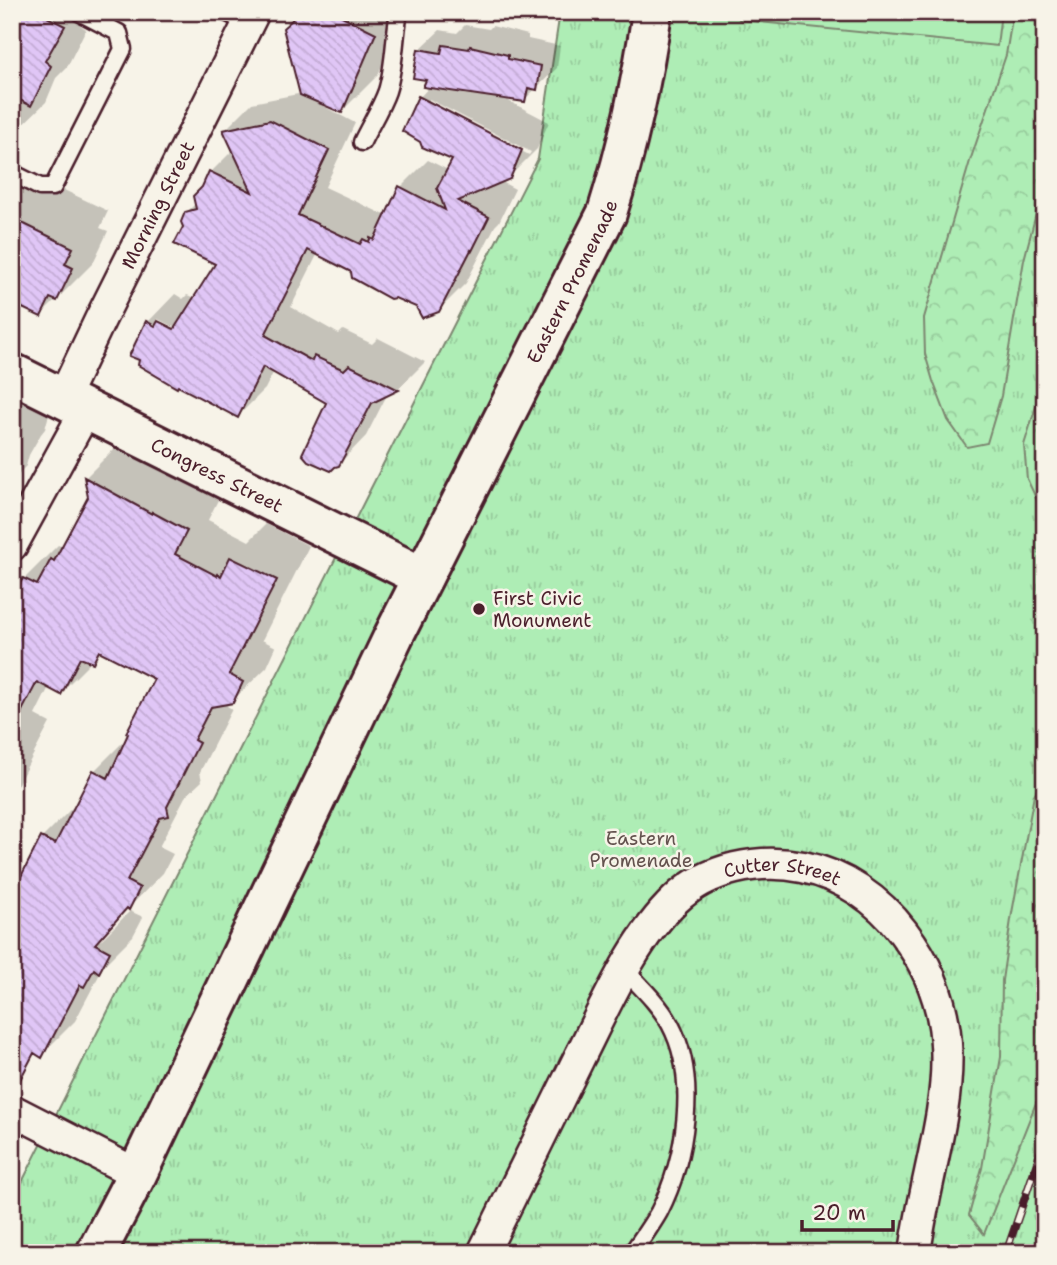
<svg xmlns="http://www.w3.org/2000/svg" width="1057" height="1265" viewBox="0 0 1057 1265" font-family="'Shantell Sans',sans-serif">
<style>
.grass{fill:url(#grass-tufts);stroke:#7c8670;stroke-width:2}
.forest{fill:url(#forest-crowns);stroke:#7c8670;stroke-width:2}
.pitch{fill:#aeedb5;stroke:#7c8670;stroke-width:2}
.shadow{fill:#0003;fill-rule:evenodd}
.building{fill:url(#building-back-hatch);stroke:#4a1f2b;stroke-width:2}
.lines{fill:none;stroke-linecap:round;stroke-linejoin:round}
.lane-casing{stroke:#4a1f2b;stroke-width:21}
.street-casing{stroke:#4a1f2b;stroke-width:35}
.secondary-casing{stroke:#4a1f2b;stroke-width:44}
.lane{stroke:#f7f3e8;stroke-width:16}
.street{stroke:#f7f3e8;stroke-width:30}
.secondary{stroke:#f7f3e8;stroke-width:38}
.rail-casing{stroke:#4a1f2b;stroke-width:8}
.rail{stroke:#f7f3e8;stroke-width:5;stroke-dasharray:16;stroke-linecap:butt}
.poi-dot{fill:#4a1f2b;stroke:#f7f3e8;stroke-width:2.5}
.labels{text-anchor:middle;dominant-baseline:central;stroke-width:5;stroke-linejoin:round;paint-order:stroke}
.street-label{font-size:19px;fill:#4a1f2b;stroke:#f7f3e8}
.poi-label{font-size:19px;fill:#4a1f2b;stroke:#f7f3e8;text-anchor:start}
.park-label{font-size:19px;fill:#63524e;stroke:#f7f3e8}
</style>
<defs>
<pattern id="grass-tufts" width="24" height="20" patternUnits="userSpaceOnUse" patternTransform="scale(1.75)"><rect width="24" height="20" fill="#aeedb5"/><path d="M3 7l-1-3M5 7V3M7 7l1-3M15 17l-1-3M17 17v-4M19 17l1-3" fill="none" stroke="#97cb9c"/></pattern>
<pattern id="forest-crowns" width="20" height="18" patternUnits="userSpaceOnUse" patternTransform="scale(1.75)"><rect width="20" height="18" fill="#aeedb5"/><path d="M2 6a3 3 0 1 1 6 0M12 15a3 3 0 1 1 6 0" fill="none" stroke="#97cb9c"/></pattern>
<pattern id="building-back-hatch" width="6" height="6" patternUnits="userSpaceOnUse" patternTransform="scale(1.75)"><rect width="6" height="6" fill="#e0c6f6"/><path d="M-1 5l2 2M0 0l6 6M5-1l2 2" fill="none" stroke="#c2aad3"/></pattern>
</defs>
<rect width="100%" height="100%" fill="#f7f3e8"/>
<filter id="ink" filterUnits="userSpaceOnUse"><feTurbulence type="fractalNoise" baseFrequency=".0143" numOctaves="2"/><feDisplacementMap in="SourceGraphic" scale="14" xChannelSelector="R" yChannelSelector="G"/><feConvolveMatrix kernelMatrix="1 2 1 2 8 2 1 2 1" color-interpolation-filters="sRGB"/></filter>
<g filter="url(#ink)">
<!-- grass -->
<path class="grass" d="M560 12H1045V1253H12V1202L370 490 538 159Z"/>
<!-- forest -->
<g class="forest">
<path d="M1013 12H1045V179L1024 260 1001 396 987 443 967 447 948 420 933 381 925 354 924 318 970 161 1006 55Z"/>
<path d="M1045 378V517L1027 479 1024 445Z"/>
<path d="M1045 775V1080L984 1234 969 1215 982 1168 1001 1057 1002 980 1012 913 1034 795Z"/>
</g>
<!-- pitch -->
<path class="pitch" d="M733 12H1001L997 46 740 20Z"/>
<!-- shadow -->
<g class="shadow">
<path d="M12 12H87L80 25 86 29 67 67 56 78 46 102 12 135Z"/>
<path d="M297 12H404L378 75 342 111 322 102 321 105 355 123 325 187 387 216 401 187 428 160 448 170 455 159 404 130 420 97 430 86 419 50 440 30 457 33 465 25 489 29 492 26 528 35V39L560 46 557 68 524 100 501 97 549 122 537 149 509 177 500 181 515 189 499 222 495 226 466 283 438 311 417 306 318 253 291 307 339 334 343 330 372 344 378 338 425 362 398 389 388 393 366 436 338 465 328 403 274 371 265 389 238 416 131 355 148 322 175 294 183 299 187 295 195 298 218 263 184 227 186 213 196 203 211 172 234 149 225 130 252 103 298 94 302 96 295 19ZM429 99 531 152 529 155 429 103ZM158 319 182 331 181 334 158 323Z"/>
<path d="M12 169 22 170 108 211 100 228 108 231 93 263 41 315 12 301Z"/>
<path d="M12 378 58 401 48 418 45 429 41 434 29 455 26 466 21 471 12 487Z"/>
<path d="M119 444 220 496 208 520 249 541 266 524 309 546 262 640 276 647 267 667 232 701H229L227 706 232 709 200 772 202 781 185 797 159 847 173 854 163 873 88 949 90 951 130 911 143 917 133 936 105 964 75 1021 41 1055 34 1051 32 1053 12 1042V908L42 838 76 804 94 771 128 737 156 678 102 651 60 693 49 687 35 715 50 723 12 795V601L24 579 58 545 63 547 90 497 86 477Z"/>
</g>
<!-- building -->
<g class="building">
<path d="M12 12H37L65 26 45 61 51 66 31 106 12 96Z"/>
<path d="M296 12H334L376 33 342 113 300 95 283 28 292 20Z"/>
<path d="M443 45 469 49 470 46 508 55V59L541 66 537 90 528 88 525 102 423 87 426 80 413 78 418 49 441 53Z"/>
<path d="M418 96 522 150 510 179 458 201 489 217 472 251 471 250 439 312 422 318 416 307 395 298 390 299 352 278 351 272 308 250 265 335 312 361 314 356 344 370 349 365 399 390 372 403 339 466 335 467 331 471 308 461 302 454 326 403 263 367 238 418 178 386 177 388 138 365 139 360 129 356 146 321 155 326 158 321 174 329 215 264 174 244 183 227 181 222 185 212 196 209 193 196 202 187 209 171 252 192 223 130 270 120 329 150 298 215 360 244 363 239 369 242 370 238 374 240 399 186 445 210 437 188 452 160 422 147 420 142 402 131Z"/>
<path d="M12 218 73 248 65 264 73 268 57 301 50 298 41 317 12 303Z"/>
<path d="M84 477 152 514V512L187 531 175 554 217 576 218 574 221 576 230 557 277 580 229 674 243 682 233 703 211 707 194 740 199 743 167 807 169 816 160 818 127 881 140 888 129 910 127 908 95 944 110 952 99 973 94 969 84 987 80 985 42 1058 34 1053 13 1093 12 894 41 837 55 844 93 770 108 778 128 734 126 733 154 679 99 651 93 663 80 658 61 695 37 682 12 730V598L23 578 37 585 51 559 54 561 88 497Z"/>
</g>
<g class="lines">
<defs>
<g id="lane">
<path d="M226 12 248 23"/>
<path d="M362 142C370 125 381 108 387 91 395 65 394 38 399 12"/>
<path d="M12 173 40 187H53L123 49 119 33 79 12"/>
<path d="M625 970C641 987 659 1004 670 1024 699 1078 686 1159 659 1212 651 1226 641 1240 632 1253"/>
</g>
<g id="street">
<path id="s1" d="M63 398 100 320 254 12"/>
<path d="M12 545 86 410"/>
<path d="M12 1110 137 1174"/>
<path id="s2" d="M483 1253C515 1188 547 1123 579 1058 605 1007 633 940 675 900 708 868 759 858 803 867 843 875 879 900 903 932 984 1038 930 1137 915 1253"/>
</g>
<g id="secondary">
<path id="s3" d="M12 373 423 577"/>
<path id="s4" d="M96 1253 137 1174 394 635 607 213C628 146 642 82 652 12"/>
</g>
</defs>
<!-- lane casing -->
<use href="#lane" class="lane-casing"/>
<!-- street casing -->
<use href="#street" class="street-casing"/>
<!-- secondary casing -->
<use href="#secondary" class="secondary-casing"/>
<!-- lane -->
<use href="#lane" class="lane"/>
<!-- street -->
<use href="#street" class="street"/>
<!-- secondary -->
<use href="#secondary" class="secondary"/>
<defs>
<path id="rail" d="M1006 1253 1045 1139"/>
</defs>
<!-- rail casing -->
<use href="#rail" class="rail-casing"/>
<!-- rail -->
<use href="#rail" class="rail"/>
</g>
</g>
<!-- markers -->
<circle class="poi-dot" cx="479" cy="609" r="7"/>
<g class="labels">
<!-- street labels -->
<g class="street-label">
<text stroke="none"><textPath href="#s1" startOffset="215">Morning Street</textPath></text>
<text stroke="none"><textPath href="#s4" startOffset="1082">Eastern Promenade</textPath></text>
<text stroke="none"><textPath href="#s3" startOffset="229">Congress Street</textPath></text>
<text stroke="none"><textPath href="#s2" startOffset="520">Cutter Street</textPath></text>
</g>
<!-- poi labels -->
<g class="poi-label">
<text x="493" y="598">First Civic<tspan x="493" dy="22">Monument</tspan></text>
</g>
<!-- park labels -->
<g class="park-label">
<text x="641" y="838">Eastern<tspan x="641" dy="22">Promenade</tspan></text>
</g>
</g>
<!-- margin -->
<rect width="1057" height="1265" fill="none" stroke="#f7f3e8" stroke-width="42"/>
<rect x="21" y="21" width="1015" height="1223" fill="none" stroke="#4a1f2b" stroke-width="2.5" filter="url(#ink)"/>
<!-- scale -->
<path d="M802 1220v10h91v-10" fill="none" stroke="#4a1f2b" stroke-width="3.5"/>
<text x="812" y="1220" font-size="21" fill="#4a1f2b" stroke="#f7f3e8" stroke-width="5" paint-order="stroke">20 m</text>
</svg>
